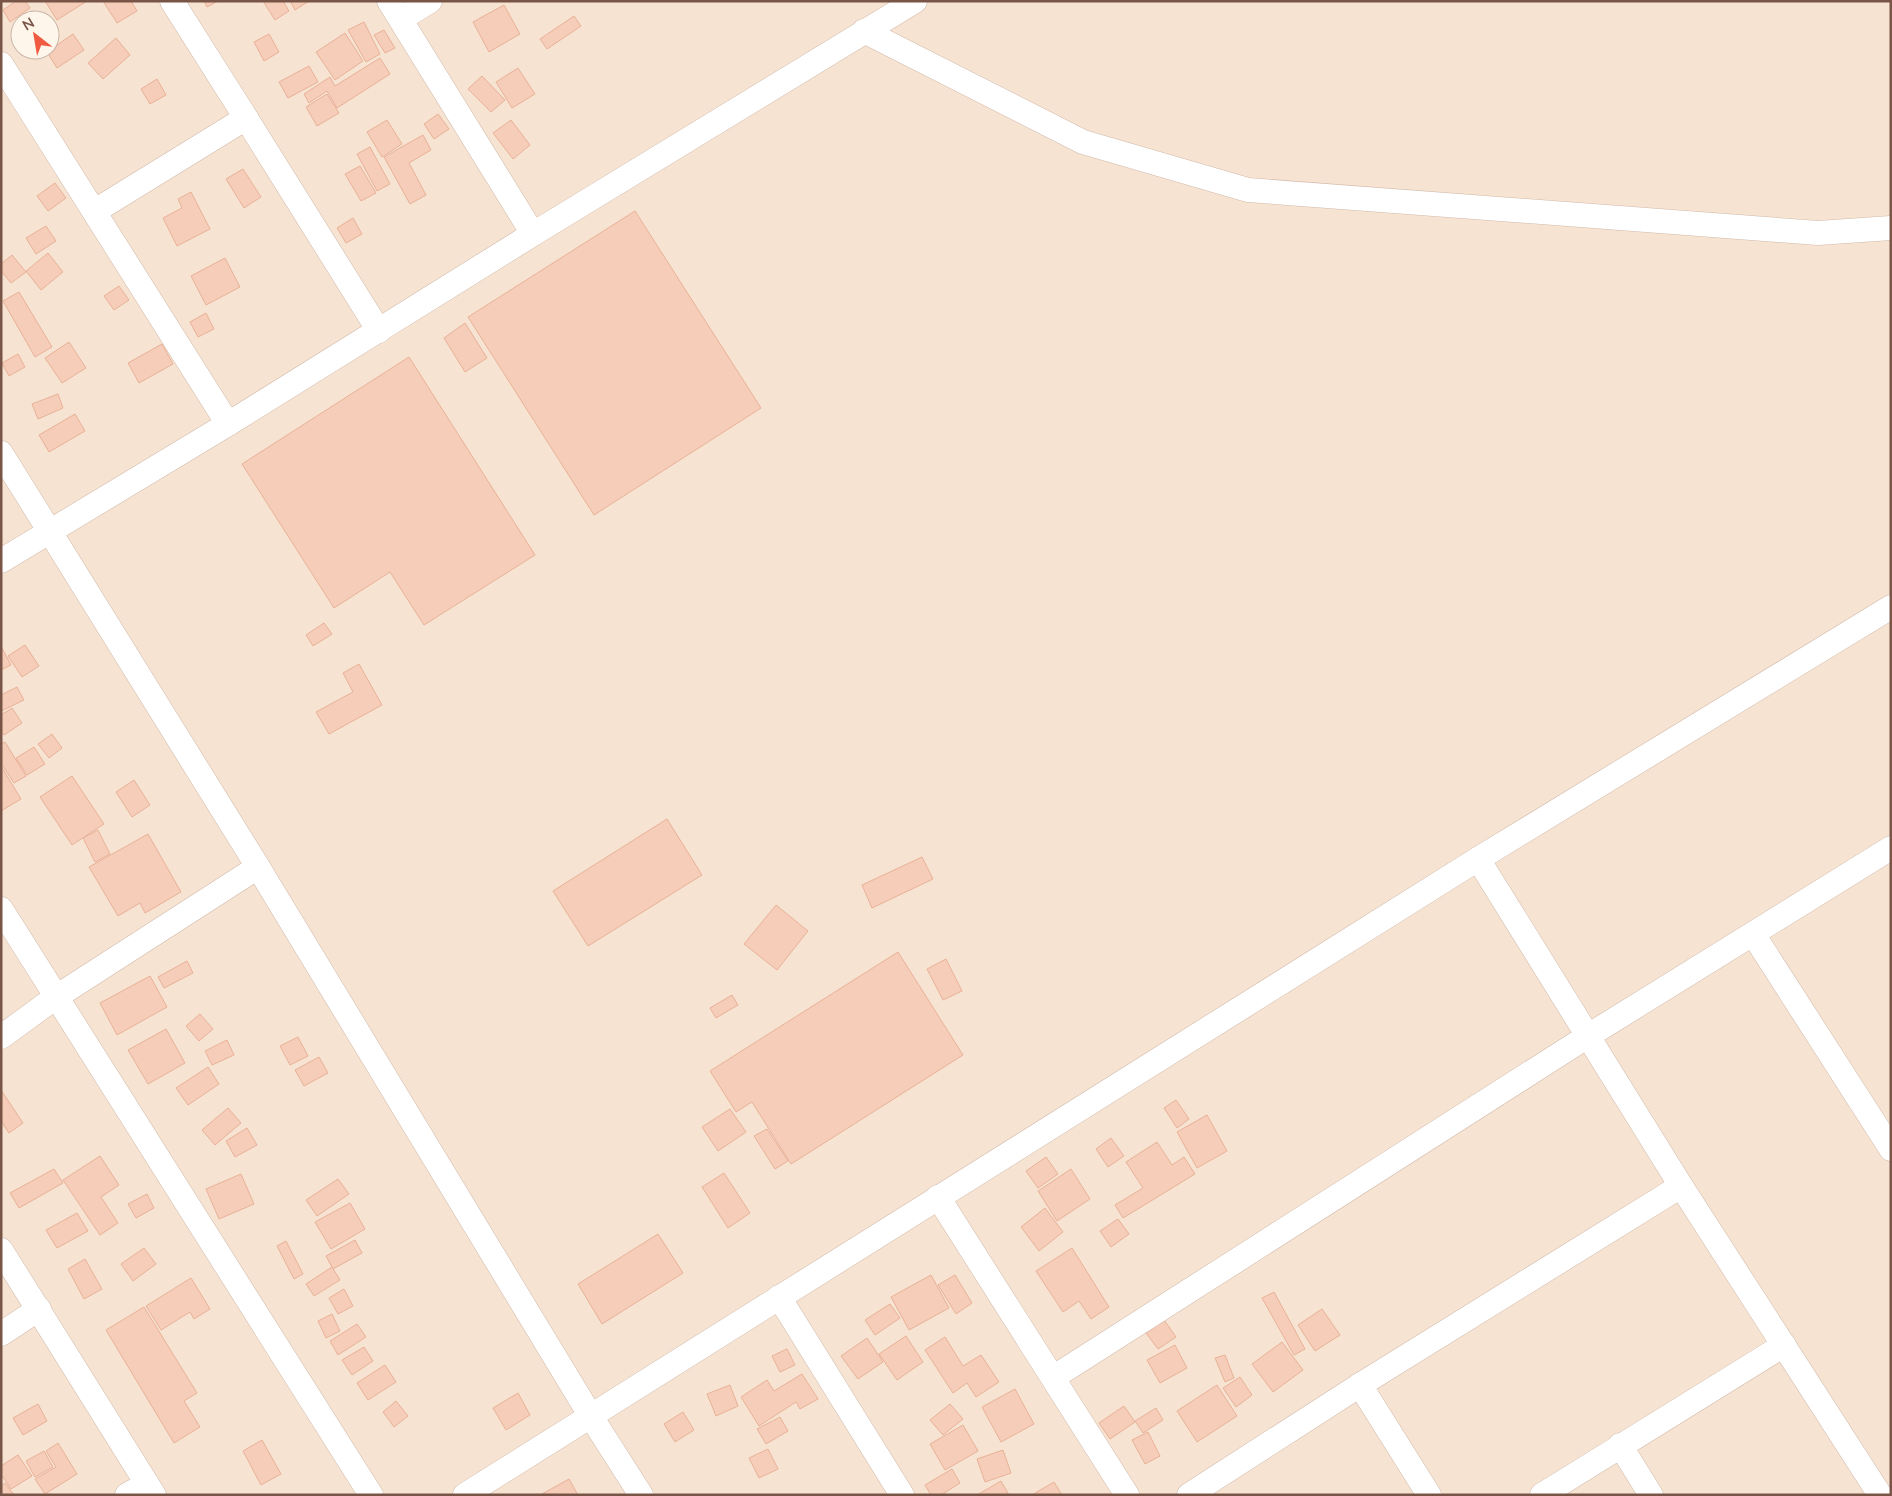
<svg xmlns="http://www.w3.org/2000/svg" width="1892" height="1496" viewBox="0 0 1892 1496" font-family="Lato,sans-serif">
<style>
.residential{fill:#f6e3d1;fill-rule:evenodd}
.building{fill:#f5cdb9;stroke:#e9b198}
.lines{fill:none;stroke-linecap:round;stroke-linejoin:round}
.street-casing{stroke:#d2baab;stroke-width:25}
.street{stroke:#fff;stroke-width:24}
</style>
<rect width="100%" height="100%" fill="#fef2e3"/>
<!-- residential -->
<path class="residential" d="M1 1H1891V1495H1ZM20 20H50V50H20Z"/>
<!-- building -->
<g class="building">
<path d="M16 1H25L30 8 10 22 3 10Z"/>
<path d="M45 1H87L57 20Z"/>
<path d="M103 1H131L137 11 117 23Z"/>
<path d="M204 1H218L207 7Z"/>
<path d="M263 1H283L289 11 275 20Z"/>
<path d="M290 1H309L295 10Z"/>
<path d="M504 5 520 34 489 52 473 22Z"/>
<path d="M574 16 581 26 547 49 540 39Z"/>
<path d="M364 22 380 54 366 62 348 30Z"/>
<path d="M384 30 395 48 385 53 374 35Z"/>
<path d="M345 33 363 61 335 80 316 52Z"/>
<path d="M73 34 84 50 57 68 47 52Z"/>
<path d="M269 34 279 52 264 61 254 42Z"/>
<path d="M116 38 130 55 103 79 88 63Z"/>
<path d="M380 58 390 74 337 108 327 91 309 103 304 94 330 77 335 86Z"/>
<path d="M309 66 318 82 288 98 279 82Z"/>
<path d="M518 68 535 94 512 108 496 82Z"/>
<path d="M482 76 505 100 491 112 468 89Z"/>
<path d="M157 79 166 95 150 104 141 89Z"/>
<path d="M327 94 339 113 317 126 306 107Z"/>
<path d="M438 114 449 129 434 139 424 124Z"/>
<path d="M387 120 402 144 382 157 367 132Z"/>
<path d="M511 120 530 145 513 159 493 133Z"/>
<path d="M423 135 431 150 409 163 426 195 410 204 384 157Z"/>
<path d="M370 147 390 184 377 191 357 154Z"/>
<path d="M360 166 376 193 361 201 345 174Z"/>
<path d="M243 169 261 197 244 208 226 179Z"/>
<path d="M55 183 66 198 48 211 37 196Z"/>
<path d="M191 192 210 229 177 246 163 218 182 208 178 199Z"/>
<path d="M635 211 761 408 594 515 468 317Z"/>
<path d="M353 218 362 234 346 243 337 228Z"/>
<path d="M46 226 56 241 36 254 26 238Z"/>
<path d="M48 253 63 272 41 290 26 271Z"/>
<path d="M12 255 26 272 11 283 1 271V264Z"/>
<path d="M225 258 240 287 206 305 191 276Z"/>
<path d="M119 286 129 300 114 310 104 296Z"/>
<path d="M19 292 52 347 35 357 3 301Z"/>
<path d="M206 313 214 329 198 337 190 322Z"/>
<path d="M465 323 487 358 465 372 444 338Z"/>
<path d="M69 342 86 368 62 383 45 358Z"/>
<path d="M162 344 173 364 139 383 128 363Z"/>
<path d="M18 354 25 367 9 376 2 363Z"/>
<path d="M409 357 535 555 424 625 390 572 334 608 242 464Z"/>
<path d="M58 394 63 408 38 419 32 404Z"/>
<path d="M75 414 85 431 49 452 39 435Z"/>
<path d="M324 623 332 634 313 646 306 635Z"/>
<path d="M25 645 39 666 22 677 8 656Z"/>
<path d="M1 646 11 665 1 670Z"/>
<path d="M359 664 382 705 329 734 316 712 353 692 343 673Z"/>
<path d="M17 687 24 700 1 711V695Z"/>
<path d="M12 708 22 723 4 735 1 732V715Z"/>
<path d="M52 734 62 748 49 758 38 744Z"/>
<path d="M5 742 26 776 14 783 1 763V744Z"/>
<path d="M34 747 45 764 27 775 16 758Z"/>
<path d="M1 766 21 799 1 811Z"/>
<path d="M72 776 104 824 72 845 40 797Z"/>
<path d="M134 780 150 805 132 817 116 792Z"/>
<path d="M667 819 702 875 588 946 553 891Z"/>
<path d="M98 830 110 854 95 862 83 838Z"/>
<path d="M148 834 181 892 145 913 140 903 118 916 89 867Z"/>
<path d="M922 857 933 879 872 908 862 885Z"/>
<path d="M776 905 808 931 777 970 744 944Z"/>
<path d="M898 952 963 1055 791 1164 752 1102 736 1112 710 1071Z"/>
<path d="M946 959 962 991 943 1000 927 969Z"/>
<path d="M187 961 193 973 164 988 158 977Z"/>
<path d="M150 976 167 1007 117 1035 100 1003Z"/>
<path d="M732 995 738 1005 716 1018 710 1008Z"/>
<path d="M200 1014 213 1029 199 1041 186 1026Z"/>
<path d="M166 1029 185 1063 148 1084 128 1050Z"/>
<path d="M298 1037 308 1056 290 1065 280 1046Z"/>
<path d="M227 1040 234 1055 212 1065 205 1051Z"/>
<path d="M319 1057 328 1073 304 1086 295 1070Z"/>
<path d="M208 1067 219 1084 188 1105 176 1088Z"/>
<path d="M1 1090 23 1123 9 1133 1 1121Z"/>
<path d="M1176 1100 1189 1119 1177 1128 1164 1108Z"/>
<path d="M228 1108 241 1123 215 1145 202 1130Z"/>
<path d="M730 1109 746 1132 718 1151 702 1127Z"/>
<path d="M1207 1115 1227 1151 1197 1168 1177 1132Z"/>
<path d="M247 1128 257 1145 235 1157 226 1141Z"/>
<path d="M767 1129 788 1161 775 1169 754 1136Z"/>
<path d="M1111 1138 1124 1156 1108 1167 1096 1149Z"/>
<path d="M1157 1142 1172 1165 1184 1157 1195 1174 1123 1218 1115 1205 1143 1188 1126 1162Z"/>
<path d="M100 1156 119 1185 101 1197 118 1223 100 1235 63 1180Z"/>
<path d="M1046 1157 1058 1174 1038 1188 1026 1171Z"/>
<path d="M54 1169 63 1183 19 1208 10 1193Z"/>
<path d="M1071 1169 1090 1199 1057 1221 1038 1191Z"/>
<path d="M724 1173 750 1213 728 1228 702 1187Z"/>
<path d="M241 1174 254 1204 219 1219 206 1189Z"/>
<path d="M338 1179 349 1194 317 1216 306 1200Z"/>
<path d="M147 1194 154 1208 136 1218 128 1204Z"/>
<path d="M350 1203 365 1229 331 1249 315 1222Z"/>
<path d="M1045 1208 1063 1232 1039 1251 1021 1227Z"/>
<path d="M77 1213 88 1231 57 1248 46 1230Z"/>
<path d="M1118 1219 1129 1234 1111 1247 1100 1231Z"/>
<path d="M658 1234 683 1273 602 1324 578 1284Z"/>
<path d="M355 1240 362 1253 333 1269 326 1256Z"/>
<path d="M286 1241 303 1274 294 1279 277 1246Z"/>
<path d="M144 1248 156 1264 133 1281 121 1264Z"/>
<path d="M1072 1248 1109 1307 1091 1319 1079 1301 1063 1312 1036 1271Z"/>
<path d="M85 1259 102 1289 84 1299 68 1269Z"/>
<path d="M332 1267 340 1280 314 1296 306 1284Z"/>
<path d="M931 1275 949 1308 909 1330 891 1297Z"/>
<path d="M955 1275 972 1303 956 1314 938 1285Z"/>
<path d="M191 1278 210 1309 194 1319 190 1312 161 1330 146 1306Z"/>
<path d="M344 1289 353 1306 338 1314 329 1298Z"/>
<path d="M1274 1292 1305 1349 1294 1355 1262 1298Z"/>
<path d="M890 1304 900 1318 875 1335 865 1320Z"/>
<path d="M144 1307 197 1393 184 1401 200 1427 174 1443 106 1330Z"/>
<path d="M1322 1309 1340 1335 1315 1351 1298 1325Z"/>
<path d="M332 1314 340 1331 326 1338 318 1321Z"/>
<path d="M1164 1320 1176 1337 1158 1349 1146 1333Z"/>
<path d="M357 1324 366 1337 338 1355 330 1341Z"/>
<path d="M906 1336 923 1362 897 1380 879 1354Z"/>
<path d="M945 1337 963 1366 981 1355 999 1382 976 1397 967 1383 953 1393 925 1350Z"/>
<path d="M867 1338 883 1362 858 1379 841 1356Z"/>
<path d="M1282 1342 1303 1370 1273 1392 1252 1364Z"/>
<path d="M1175 1345 1187 1368 1160 1383 1147 1360Z"/>
<path d="M364 1347 373 1361 352 1375 342 1360Z"/>
<path d="M787 1349 795 1365 780 1372 772 1356Z"/>
<path d="M1225 1355 1234 1378 1225 1382 1215 1358Z"/>
<path d="M385 1365 396 1382 368 1400 357 1383Z"/>
<path d="M802 1374 818 1399 800 1409 796 1402 759 1426 741 1397 767 1380 774 1391Z"/>
<path d="M1240 1377 1252 1395 1236 1407 1223 1388Z"/>
<path d="M730 1385 738 1406 716 1416 707 1394Z"/>
<path d="M1217 1385 1237 1416 1197 1442 1177 1411Z"/>
<path d="M1015 1389 1034 1424 1001 1442 982 1407Z"/>
<path d="M518 1393 530 1415 506 1430 493 1408Z"/>
<path d="M396 1401 408 1416 394 1427 383 1412Z"/>
<path d="M38 1404 47 1421 23 1435 13 1418Z"/>
<path d="M950 1404 963 1419 943 1435 930 1420Z"/>
<path d="M1124 1406 1135 1422 1110 1439 1099 1423Z"/>
<path d="M1156 1408 1163 1420 1143 1433 1135 1421Z"/>
<path d="M683 1412 694 1430 675 1442 664 1424Z"/>
<path d="M780 1417 788 1431 766 1444 757 1429Z"/>
<path d="M963 1425 978 1451 945 1470 930 1444Z"/>
<path d="M1148 1432 1160 1456 1145 1464 1132 1440Z"/>
<path d="M262 1440 281 1474 261 1485 243 1451Z"/>
<path d="M58 1443 77 1474 45 1494 35 1479 56 1467 46 1451Z"/>
<path d="M768 1449 778 1469 759 1478 749 1458Z"/>
<path d="M1003 1450 1011 1473 985 1482 977 1459Z"/>
<path d="M44 1451 53 1467 35 1477 26 1461Z"/>
<path d="M18 1455 32 1476 11 1489 1 1474V1466Z"/>
<path d="M952 1469 960 1483 941 1495H931L925 1485Z"/>
<path d="M569 1479 578 1495 542 1494Z"/>
<path d="M1001 1481 1009 1495H977Z"/>
<path d="M1054 1482 1062 1495H1032Z"/>
<path d="M5 1483 14 1495H1V1486Z"/>
</g>
<g class="lines">
<defs>
<g id="street">
<path d="M389 1 533 234"/>
<path d="M401 19 430 1"/>
<path d="M864 31 1083 142 1248 190 1818 233 1891 228"/>
<path d="M1 64 228 424"/>
<path d="M246 118 379 331"/>
<path d="M95 211 246 118 172 1"/>
<path d="M1 453 258 867 590 1415 641 1495"/>
<path d="M1 561 228 424 533 234 915 1"/>
<path d="M1478 859 1681 1186 1880 1495"/>
<path d="M1 909 371 1495"/>
<path d="M1753 934 1891 1149"/>
<path d="M1 1037 56 997 258 867"/>
<path d="M938 1197 1127 1495"/>
<path d="M1 1250 154 1495"/>
<path d="M779 1297 902 1495"/>
<path d="M1 1334 39 1309"/>
<path d="M1054 1377 1588 1036 1891 848"/>
<path d="M1360 1385 1429 1495"/>
<path d="M1620 1445 1651 1495"/>
<path d="M127 1495 147 1484"/>
<path d="M465 1495 1478 859 1891 607"/>
<path d="M1189 1495 1360 1385 1681 1186"/>
<path d="M1542 1495 1784 1345"/>
</g>
</defs>
<!-- street casing -->
<use href="#street" class="street-casing"/>
<!-- street -->
<use href="#street" class="street"/>
</g>
<!-- border -->
<rect width="1892" height="1496" fill="none" stroke="#785547" stroke-width="5"/>
<!-- north arrow -->
<g transform="translate(35 35) rotate(329)"><circle r="24" fill="#fff6eb" stroke="#c9b6a9"/>
<path d="M0-4L9 19L0 12L-9 19Z" fill="#f05a40"/>
<text y="-8" font-size="14" font-weight="bold" text-anchor="middle" fill="#785547">N</text>
</g>
</svg>
